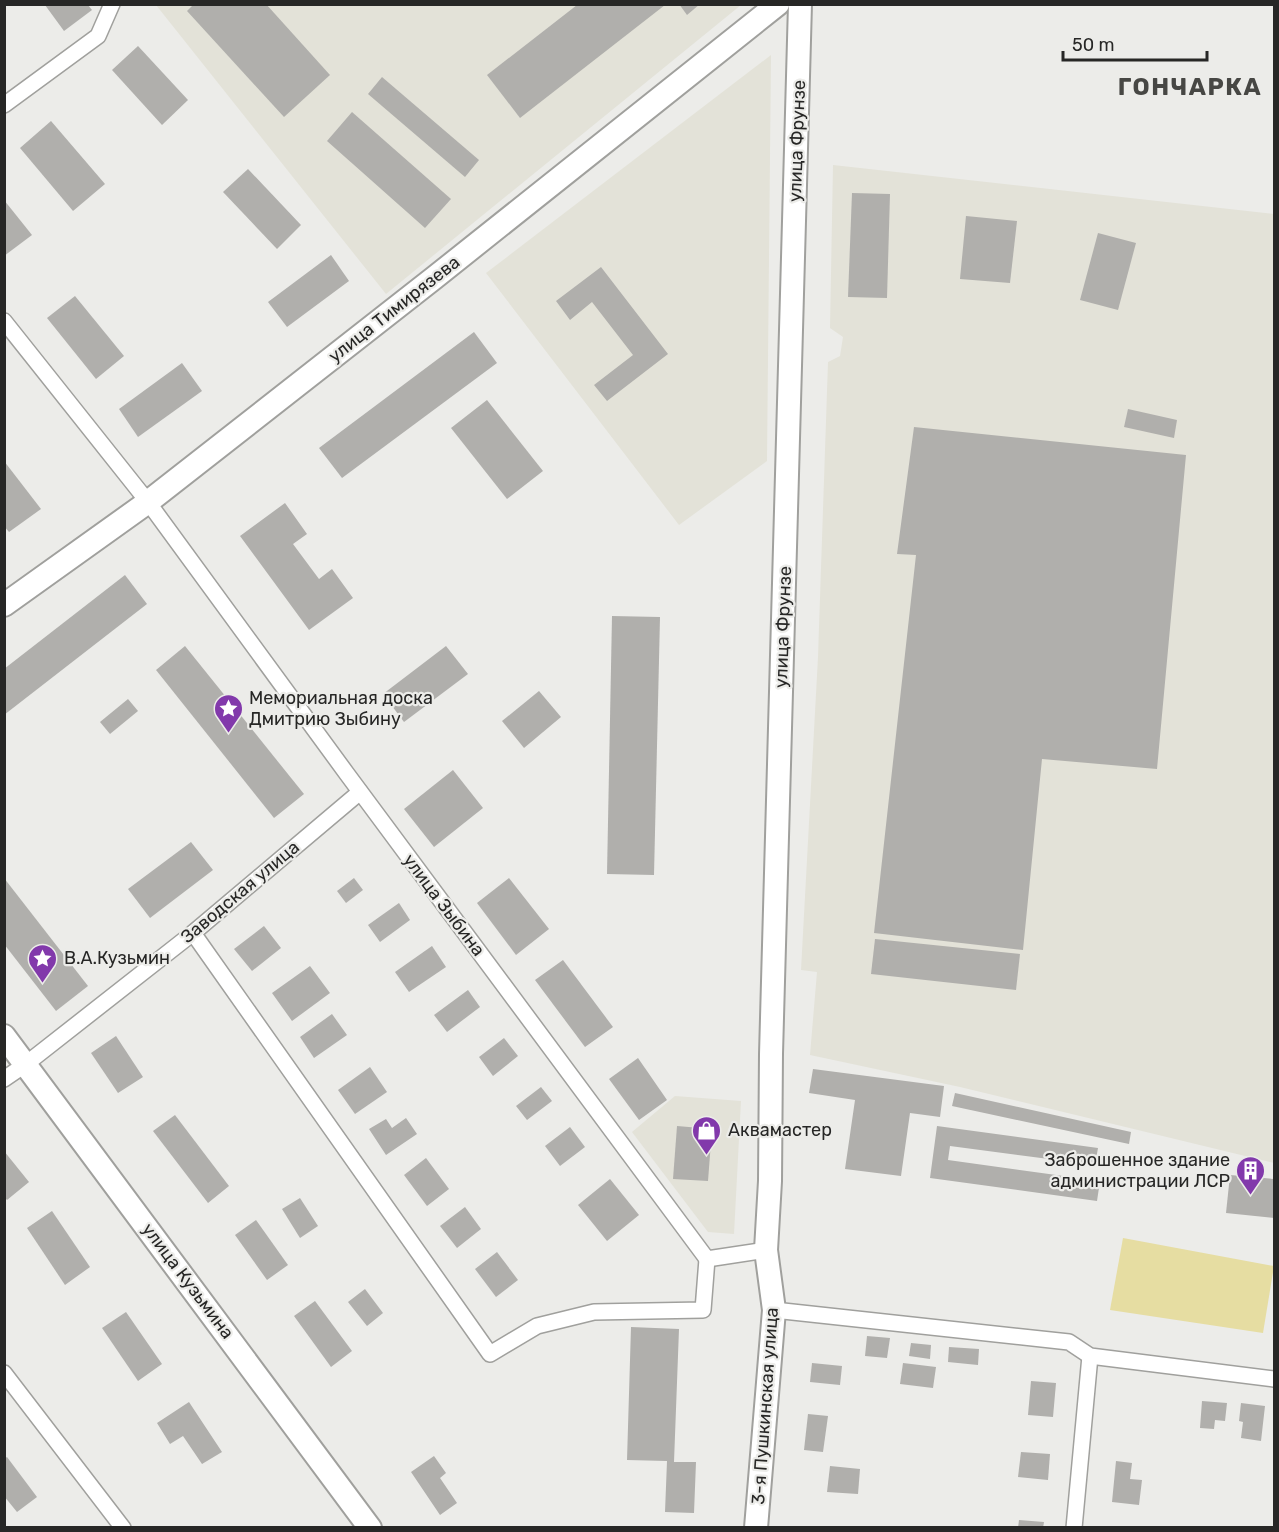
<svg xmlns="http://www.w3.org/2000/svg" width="1279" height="1532" viewBox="0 0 1279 1532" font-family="Rubik,sans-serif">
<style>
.built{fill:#e3e2d8}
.green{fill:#e6dda2}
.building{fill:#b0afac}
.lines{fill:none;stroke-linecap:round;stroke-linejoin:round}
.street-casing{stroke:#a0a09d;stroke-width:18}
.secondary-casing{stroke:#a0a09d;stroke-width:26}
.street{stroke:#fff;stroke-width:15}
.secondary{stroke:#fff;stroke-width:22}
.labels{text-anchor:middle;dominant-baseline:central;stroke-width:4.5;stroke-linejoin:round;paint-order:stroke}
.street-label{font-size:18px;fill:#272726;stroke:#ecece9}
.poi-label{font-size:18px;fill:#272726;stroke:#ecece9;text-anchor:start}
.district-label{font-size:24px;font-weight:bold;letter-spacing:1.5px;fill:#474744;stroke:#ecece9}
</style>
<rect width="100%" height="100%" fill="#ecece9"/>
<!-- built -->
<g class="built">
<path d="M156 5H741L386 294Z"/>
<path d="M771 55 767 461 679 525 486 273Z"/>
<path d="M833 165 1274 214V1163L960 1087 810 1055 817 972 801 970 818 657 828 362 840 356 843 337 830 328Z"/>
<path d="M675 1096 741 1101 734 1234 708 1232 632 1132Z"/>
</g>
<!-- green -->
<path class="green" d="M1123 1238 1274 1266 1263 1333 1110 1310Z"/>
<!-- building -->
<g class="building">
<path d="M194 4H266L330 75 284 117 187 11Z"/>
<path d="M679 4H700L687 15Z"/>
<path d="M45 5H88L92 10 64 31Z"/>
<path d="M577 5H665L520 118 487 75Z"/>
<path d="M138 46 188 100 162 125 112 70Z"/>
<path d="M382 77 479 160 465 177 368 94Z"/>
<path d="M352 112 451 199 425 228 327 141Z"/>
<path d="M51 121 105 184 73 211 20 148Z"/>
<path d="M248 169 301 225 277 249 223 192Z"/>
<path d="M852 193 890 194 887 298 848 297Z"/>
<path d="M4 200 32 235 4 256Z"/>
<path d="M966 216 1017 221 1010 283 960 279Z"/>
<path d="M1098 233 1136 243 1118 310 1080 300Z"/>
<path d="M331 255 349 281 287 327 268 302Z"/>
<path d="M601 267 668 354 607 401 594 385 633 355 592 302 570 320 556 301Z"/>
<path d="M75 296 124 356 96 379 47 318Z"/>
<path d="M474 332 497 363 342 478 319 448Z"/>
<path d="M182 363 202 391 138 437 119 409Z"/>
<path d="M487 400 543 471 507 499 451 428Z"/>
<path d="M1128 409 1177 420 1174 438 1124 427Z"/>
<path d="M914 427 1186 455 1157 769 1042 759 1023 950 874 933 916 555 897 554Z"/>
<path d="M4 461 41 509 9 532 4 526Z"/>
<path d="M285 503 307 534 293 544 319 579 332 569 353 598 309 630 240 536Z"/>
<path d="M125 575 147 604 4 715V669Z"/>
<path d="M612 616 660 617 654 875 607 874Z"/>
<path d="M185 646 304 794 274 818 156 670Z"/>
<path d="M446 646 468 674 404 722 383 694Z"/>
<path d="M539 691 561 717 524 748 502 721Z"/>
<path d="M128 699 138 711 110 734 100 722Z"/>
<path d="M453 770 483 808 434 847 404 809Z"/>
<path d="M191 842 213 870 150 918 128 889Z"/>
<path d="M4 878 88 986 56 1011 4 944Z"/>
<path d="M354 878 363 890 346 903 337 891Z"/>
<path d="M509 878 549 929 516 955 477 903Z"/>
<path d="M399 903 410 920 380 942 368 925Z"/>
<path d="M264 926 281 948 252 971 234 949Z"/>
<path d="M875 939 1020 954 1016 990 871 974Z"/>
<path d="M432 946 446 967 409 992 395 972Z"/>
<path d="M563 960 613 1027 585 1047 535 980Z"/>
<path d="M310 966 330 993 292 1021 272 993Z"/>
<path d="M468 990 480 1007 447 1032 434 1015Z"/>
<path d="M332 1014 347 1035 314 1058 300 1037Z"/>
<path d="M116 1036 143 1077 118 1093 91 1053Z"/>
<path d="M504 1038 518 1056 493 1076 479 1057Z"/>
<path d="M638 1058 667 1100 639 1120 609 1079Z"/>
<path d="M370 1067 387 1092 355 1114 338 1090Z"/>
<path d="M813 1069 944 1086 940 1117 910 1113 901 1176 845 1169 855 1100 809 1093Z"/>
<path d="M541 1087 552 1101 527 1120 516 1106Z"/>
<path d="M955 1093 1131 1132 1129 1144 952 1106Z"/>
<path d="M175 1115 229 1186 208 1203 153 1131Z"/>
<path d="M406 1118 417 1134 386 1155 369 1129 386 1119 392 1128Z"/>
<path d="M677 1126 712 1129 708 1181 673 1179Z"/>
<path d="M937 1126 1098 1148 1095 1165 950 1146 948 1160 1100 1181 1097 1201 930 1178Z"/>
<path d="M570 1127 585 1147 560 1166 545 1146Z"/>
<path d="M4 1151 29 1182 7 1200 4 1197Z"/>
<path d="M426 1158 449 1189 427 1206 404 1175Z"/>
<path d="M1230 1175 1274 1179V1218L1226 1213Z"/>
<path d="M610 1179 639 1215 607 1241 578 1205Z"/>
<path d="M300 1198 318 1226 300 1238 282 1209Z"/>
<path d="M465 1207 481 1229 457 1248 440 1226Z"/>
<path d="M52 1211 90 1267 65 1285 27 1228Z"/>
<path d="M256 1220 288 1265 267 1280 235 1235Z"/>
<path d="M497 1252 518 1280 496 1297 475 1269Z"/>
<path d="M365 1289 383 1313 367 1326 348 1302Z"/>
<path d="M315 1301 352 1351 331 1367 294 1316Z"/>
<path d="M126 1312 162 1364 138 1381 102 1328Z"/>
<path d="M631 1327 679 1329 674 1462H696L694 1513 665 1512 667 1461 627 1460Z"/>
<path d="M867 1336 890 1338 887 1358 865 1356Z"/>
<path d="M911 1343 931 1345 930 1359 909 1356Z"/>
<path d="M949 1347 979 1349 978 1365 948 1362Z"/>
<path d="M812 1363 842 1366 840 1385 810 1382Z"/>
<path d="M903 1363 936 1367 933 1388 900 1384Z"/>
<path d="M1031 1381 1056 1383 1053 1417 1028 1415Z"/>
<path d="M1202 1401 1227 1403 1225 1421 1215 1420 1214 1429 1200 1428Z"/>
<path d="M189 1402 222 1452 202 1464 183 1436 170 1444 157 1423Z"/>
<path d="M1241 1403 1265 1406 1261 1441 1241 1438 1243 1422 1239 1421Z"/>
<path d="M808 1414 828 1416 823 1452 804 1450Z"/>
<path d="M1021 1452 1050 1454 1048 1480 1018 1477Z"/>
<path d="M434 1456 446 1473 440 1478 457 1503 440 1515 411 1472Z"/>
<path d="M7 1457 37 1497 17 1512 4 1496V1459Z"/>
<path d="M1116 1461 1132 1463 1130 1479 1142 1480 1139 1505 1112 1502Z"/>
<path d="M830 1466 860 1469 858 1494 827 1492Z"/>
<path d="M1019 1520 1044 1522 1043 1528H1018Z"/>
</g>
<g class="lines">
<defs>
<g id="street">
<path d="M4 105 98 36 112 4"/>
<path d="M4 321 148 502 347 774 707 1259 766 1250"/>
<path d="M193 933 490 1354 537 1326 594 1312 703 1310 707 1259"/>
<path d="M4 1079 26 1064 193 933 360 792"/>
<path d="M774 1310 1069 1342 1090 1356 1274 1379"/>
<path d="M4 1373 123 1528"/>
<path d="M1074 1528 1090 1356"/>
</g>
<g id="secondary">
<path d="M4 605 148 502 434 278 778 4"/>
<path d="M4 1036 370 1528"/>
<path d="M756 1528 774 1310 766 1250 770 1181 771 1054 800 4"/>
</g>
</defs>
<!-- street casing -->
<use href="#street" class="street-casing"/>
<!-- secondary casing -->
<use href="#secondary" class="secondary-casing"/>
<!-- street -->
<use href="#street" class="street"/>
<!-- secondary -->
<use href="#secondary" class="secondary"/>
</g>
<!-- icons -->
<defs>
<symbol id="sight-pin" viewBox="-11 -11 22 30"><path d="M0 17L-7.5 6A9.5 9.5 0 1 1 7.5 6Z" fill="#8239ab" stroke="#ecece9"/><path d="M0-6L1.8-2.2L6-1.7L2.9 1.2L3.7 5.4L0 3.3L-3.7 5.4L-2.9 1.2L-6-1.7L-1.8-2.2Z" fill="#fff"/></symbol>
<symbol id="shop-pin" viewBox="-11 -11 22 30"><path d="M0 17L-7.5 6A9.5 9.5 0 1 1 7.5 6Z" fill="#8239ab" stroke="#ecece9"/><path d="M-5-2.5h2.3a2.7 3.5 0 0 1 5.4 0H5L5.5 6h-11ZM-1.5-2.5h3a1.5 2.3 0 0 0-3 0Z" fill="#fff"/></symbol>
<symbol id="building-pin" viewBox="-11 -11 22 30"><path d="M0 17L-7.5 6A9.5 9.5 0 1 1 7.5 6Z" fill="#8239ab" stroke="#ecece9"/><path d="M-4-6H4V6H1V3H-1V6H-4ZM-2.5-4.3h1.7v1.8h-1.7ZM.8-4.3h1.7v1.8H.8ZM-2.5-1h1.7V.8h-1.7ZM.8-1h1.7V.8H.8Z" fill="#fff"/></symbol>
</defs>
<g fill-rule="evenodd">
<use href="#sight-pin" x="212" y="692" width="33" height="45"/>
<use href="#sight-pin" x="26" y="942" width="33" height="45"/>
<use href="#shop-pin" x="690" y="1114" width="33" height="45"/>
<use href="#building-pin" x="1234" y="1154" width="33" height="45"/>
</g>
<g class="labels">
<!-- street labels -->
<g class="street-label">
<text transform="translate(797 141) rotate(-88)">улица Фрунзе</text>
<text transform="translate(394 309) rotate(-38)">улица Тимирязева</text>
<text transform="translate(783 627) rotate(-88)">улица Фрунзе</text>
<text transform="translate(240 892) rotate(-40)">Заводская улица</text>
<text transform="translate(444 905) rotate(53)">улица Зыбина</text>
<text transform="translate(188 1281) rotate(53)">улица Кузьмина</text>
<text transform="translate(765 1406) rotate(-86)">3-я Пушкинская улица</text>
</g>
<!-- poi labels -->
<g class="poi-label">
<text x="249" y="698">Мемориальная доска<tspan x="249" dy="21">Дмитрию Зыбину</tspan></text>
<text x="64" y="958">В.А.Кузьмин</text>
<text x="728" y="1130">Аквамастер</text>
<text x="1230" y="1160" text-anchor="end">Заброшенное здание<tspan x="1230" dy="21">администрации ЛСР</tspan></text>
</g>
<!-- district labels -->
<g class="district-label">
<text x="1190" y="87">ГОНЧАРКА</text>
</g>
</g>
<!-- border -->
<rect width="1279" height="1532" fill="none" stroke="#272726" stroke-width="12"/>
<!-- scale -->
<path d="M1063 51v9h144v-9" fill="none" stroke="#272726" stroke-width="3"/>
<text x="1072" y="51" font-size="18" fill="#272726" stroke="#ecece9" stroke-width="4.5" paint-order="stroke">50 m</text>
</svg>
